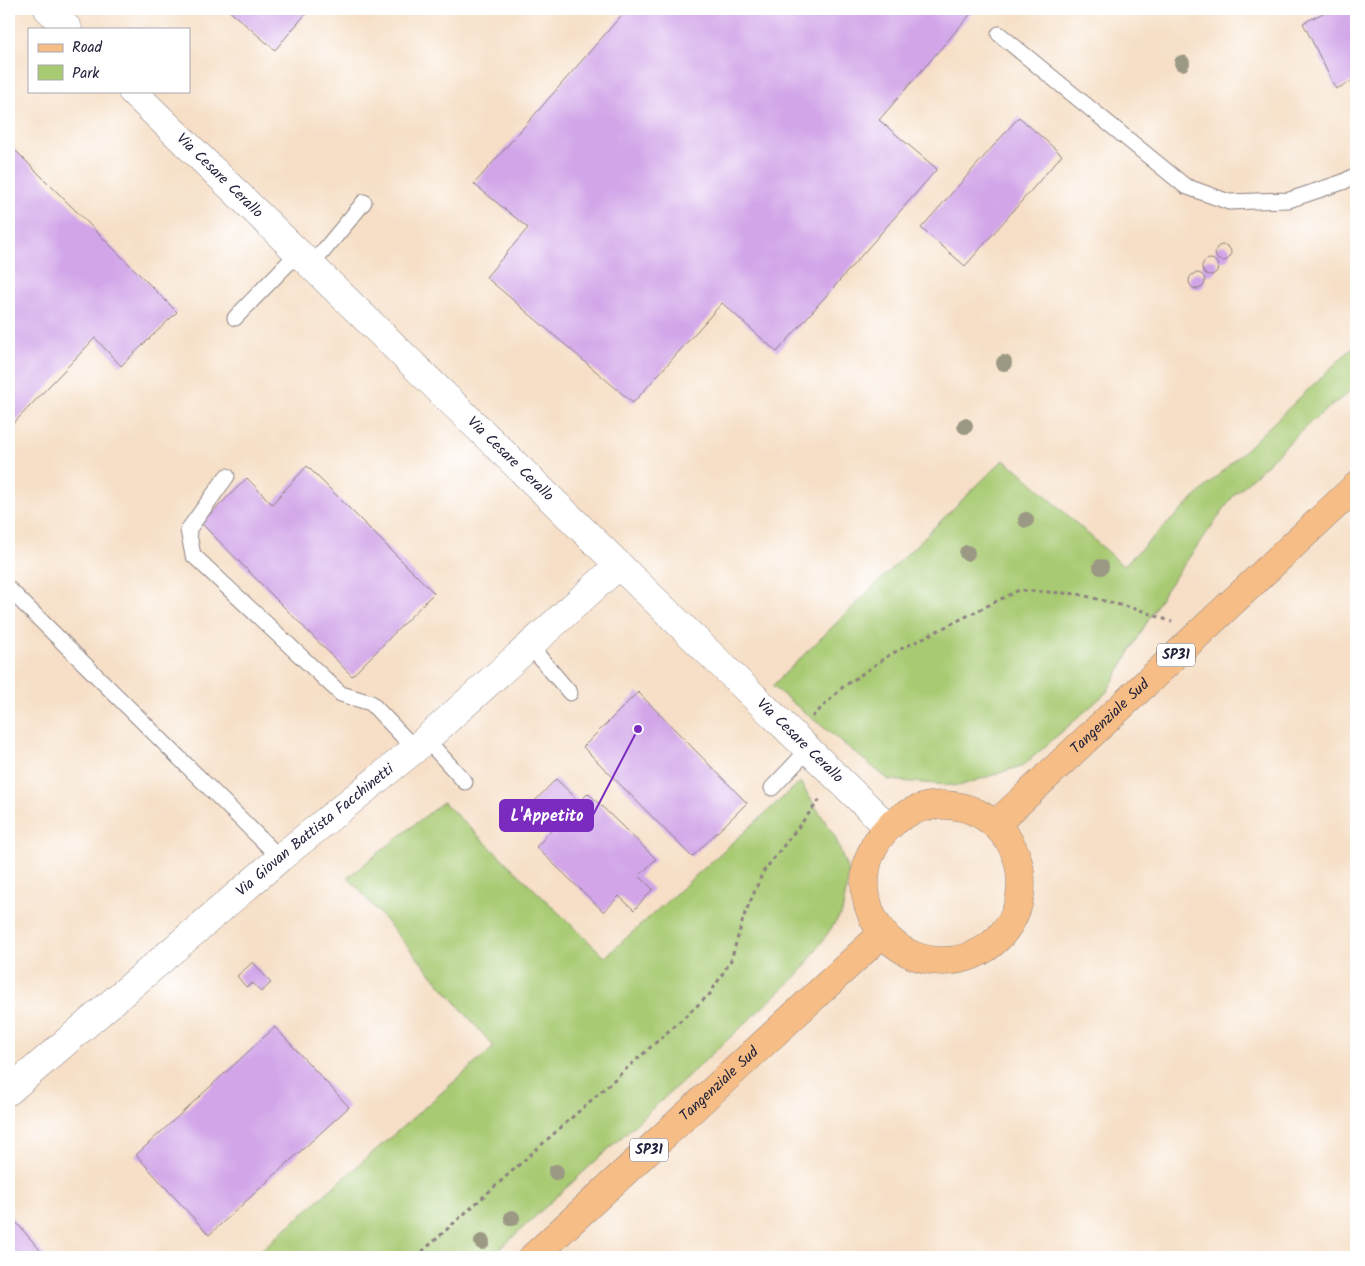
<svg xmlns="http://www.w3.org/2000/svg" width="1365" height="1266" viewBox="0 0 1365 1266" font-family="Kalam,sans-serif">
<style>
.green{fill:#a8ca72;stroke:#657656}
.building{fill:#d1a5e8}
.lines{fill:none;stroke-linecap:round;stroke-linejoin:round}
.lane-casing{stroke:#8c8080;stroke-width:17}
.street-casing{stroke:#8c8080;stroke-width:29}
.primary-casing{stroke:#8c8080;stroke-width:29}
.path{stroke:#8c8080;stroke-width:3;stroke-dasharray:4 4;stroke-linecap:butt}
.lane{stroke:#fff;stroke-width:15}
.street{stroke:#fff;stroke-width:28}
.primary{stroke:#f6be86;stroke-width:28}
.tree{fill:#9b9884}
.labels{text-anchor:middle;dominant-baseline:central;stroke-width:4;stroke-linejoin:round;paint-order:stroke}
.shield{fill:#fff;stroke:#646476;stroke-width:1}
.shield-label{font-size:14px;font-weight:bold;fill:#22223b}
.street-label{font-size:15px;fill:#22223b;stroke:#fff}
.leader{fill:none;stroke:#7b2cbf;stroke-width:2}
.callout-dot{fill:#7b2cbf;stroke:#fff;stroke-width:2}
.callout{fill:#7b2cbf;stroke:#7b2cbf;stroke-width:2}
.callout-label{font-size:16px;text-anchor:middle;font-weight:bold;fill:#fff}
</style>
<rect width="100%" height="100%" fill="#fff"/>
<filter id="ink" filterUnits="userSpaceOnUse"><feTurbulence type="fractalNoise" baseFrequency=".02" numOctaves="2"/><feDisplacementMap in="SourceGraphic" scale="10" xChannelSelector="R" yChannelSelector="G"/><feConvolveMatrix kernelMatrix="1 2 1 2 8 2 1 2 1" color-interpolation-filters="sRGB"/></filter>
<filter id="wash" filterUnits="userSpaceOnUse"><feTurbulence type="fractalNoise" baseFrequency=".0096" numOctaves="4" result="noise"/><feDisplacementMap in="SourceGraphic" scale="20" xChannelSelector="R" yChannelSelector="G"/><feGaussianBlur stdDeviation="1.12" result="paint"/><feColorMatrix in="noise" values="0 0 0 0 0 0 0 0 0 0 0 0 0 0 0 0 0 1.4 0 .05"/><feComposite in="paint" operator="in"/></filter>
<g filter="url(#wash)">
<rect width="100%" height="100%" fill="#f6dfc6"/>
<!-- green -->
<g class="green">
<path d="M1356 344V387L1313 420 1234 495 1165 591 1106 693 1024 765 959 786 889 780 772 686 1003 460 1017 469 1123 566Z"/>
<path d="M800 782 835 837 849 874 842 913 799 974 491 1257H253L494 1047 348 877 443 802 605 957Z"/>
</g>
<g id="blocks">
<!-- building -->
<g class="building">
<path d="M227 9H310L275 50Z"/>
<path d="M627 9H975L879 120 937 169 777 352 722 303 633 403 486 277 528 228 474 184Z"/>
<path d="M1331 9H1356V79L1336 89 1303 23Z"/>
<path d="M1019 117 1062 155 965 266 921 228Z"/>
<path d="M9 144 177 312 121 366 95 338 9 428Z"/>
<circle cx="1223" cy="253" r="8"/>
<circle cx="1210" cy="267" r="8"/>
<circle cx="1197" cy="281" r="8"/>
<path d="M307 466 434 593 352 676 201 523 247 478 272 504Z"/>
<path d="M638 692 747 803 692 857 583 747Z"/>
<path d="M556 779 580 802 588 793 656 859 639 876 653 889 634 910 619 896 604 912 536 847 554 828 531 805Z"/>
<path d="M253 962 271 983 261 992 253 983 246 987 237 976Z"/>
<path d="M275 1027 349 1107 209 1235 136 1155Z"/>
<path d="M9 1214 46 1257H9Z"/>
</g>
</g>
</g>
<g filter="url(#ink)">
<use href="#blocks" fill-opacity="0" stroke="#8c8080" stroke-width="1"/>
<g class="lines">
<defs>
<g id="lane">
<path d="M999 34 1185 186 1229 202 1289 200 1343 182 1356 175"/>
<path d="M311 266 364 202"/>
<path d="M235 318 298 253"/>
<path d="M227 476 188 530 193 555 341 694 371 703 415 749"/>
<path d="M9 589 280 858"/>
<path d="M530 646 570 693"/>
<path d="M426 739 465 782"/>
<path d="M772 788 809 749"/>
</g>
<g id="street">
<path d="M48 9 68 29"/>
<path id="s1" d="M132 91 888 827"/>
<path id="s2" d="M9 1091 280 858 415 749 619 565"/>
</g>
<g id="primary">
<circle cx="943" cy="883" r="78"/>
<path id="s3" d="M995 825 1356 486"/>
<path id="s4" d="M533 1257 883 933"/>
</g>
</defs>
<!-- lane casing -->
<use href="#lane" class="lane-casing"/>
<!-- street casing -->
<use href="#street" class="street-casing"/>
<!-- primary casing -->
<use href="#primary" class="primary-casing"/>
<!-- path -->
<g class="path">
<path d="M812 717 843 687 891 654 1019 590 1078 594 1143 611 1172 622"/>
<path d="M416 1257 710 994 731 960 744 916 763 872 821 798"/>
</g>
<!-- lane -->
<use href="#lane" class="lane"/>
<!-- street -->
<use href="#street" class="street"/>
<!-- primary -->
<use href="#primary" class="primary"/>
</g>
<!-- trees -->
<g class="tree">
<circle cx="1182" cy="63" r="8"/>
<circle cx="1004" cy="363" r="8"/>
<circle cx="965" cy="426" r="8"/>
<circle cx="1026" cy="520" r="8"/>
<circle cx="967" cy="553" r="8"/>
<circle cx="1101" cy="567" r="8"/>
<circle cx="556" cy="1172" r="8"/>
<circle cx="512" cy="1218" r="8"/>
<circle cx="482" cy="1242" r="8"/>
</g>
</g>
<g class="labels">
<!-- shield labels -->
<g class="shield">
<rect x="1157" y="643.5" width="38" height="23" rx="4"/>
<rect x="630" y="1138.5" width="38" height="23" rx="4"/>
</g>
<g class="shield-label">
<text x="1176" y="655">SP31</text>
<text x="649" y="1150">SP31</text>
</g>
<!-- street labels -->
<g class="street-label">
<text stroke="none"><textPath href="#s1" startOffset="122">Via Cesare Cerallo</textPath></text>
<text stroke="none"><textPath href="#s1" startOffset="528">Via Cesare Cerallo</textPath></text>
<text stroke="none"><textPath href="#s3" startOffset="158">Tangenziale Sud</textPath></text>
<text stroke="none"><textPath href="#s1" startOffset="932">Via Cesare Cerallo</textPath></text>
<text stroke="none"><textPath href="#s2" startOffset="402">Via Giovan Battista Facchinetti</textPath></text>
<text stroke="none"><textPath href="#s4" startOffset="254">Tangenziale Sud</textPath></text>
</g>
</g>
<!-- callouts -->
<path class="leader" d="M638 729L593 815"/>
<circle class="callout-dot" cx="638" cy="729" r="5"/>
<rect class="callout" x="500" y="800" width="93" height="31" rx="5"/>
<g class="callout-label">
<text x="547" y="821">L'Appetito</text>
</g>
<!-- margin -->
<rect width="1365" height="1266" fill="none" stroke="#fff" stroke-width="30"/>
<!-- legend -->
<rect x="28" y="28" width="162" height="65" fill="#ffffff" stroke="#a7a7b1"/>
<rect x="38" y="44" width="25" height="8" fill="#f6be86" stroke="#a7a7b1"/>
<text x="72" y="52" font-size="15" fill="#22223b">Road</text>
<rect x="38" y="65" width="25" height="15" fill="#a8ca72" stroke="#a7a7b1"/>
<text x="72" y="78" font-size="15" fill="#22223b">Park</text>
</svg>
